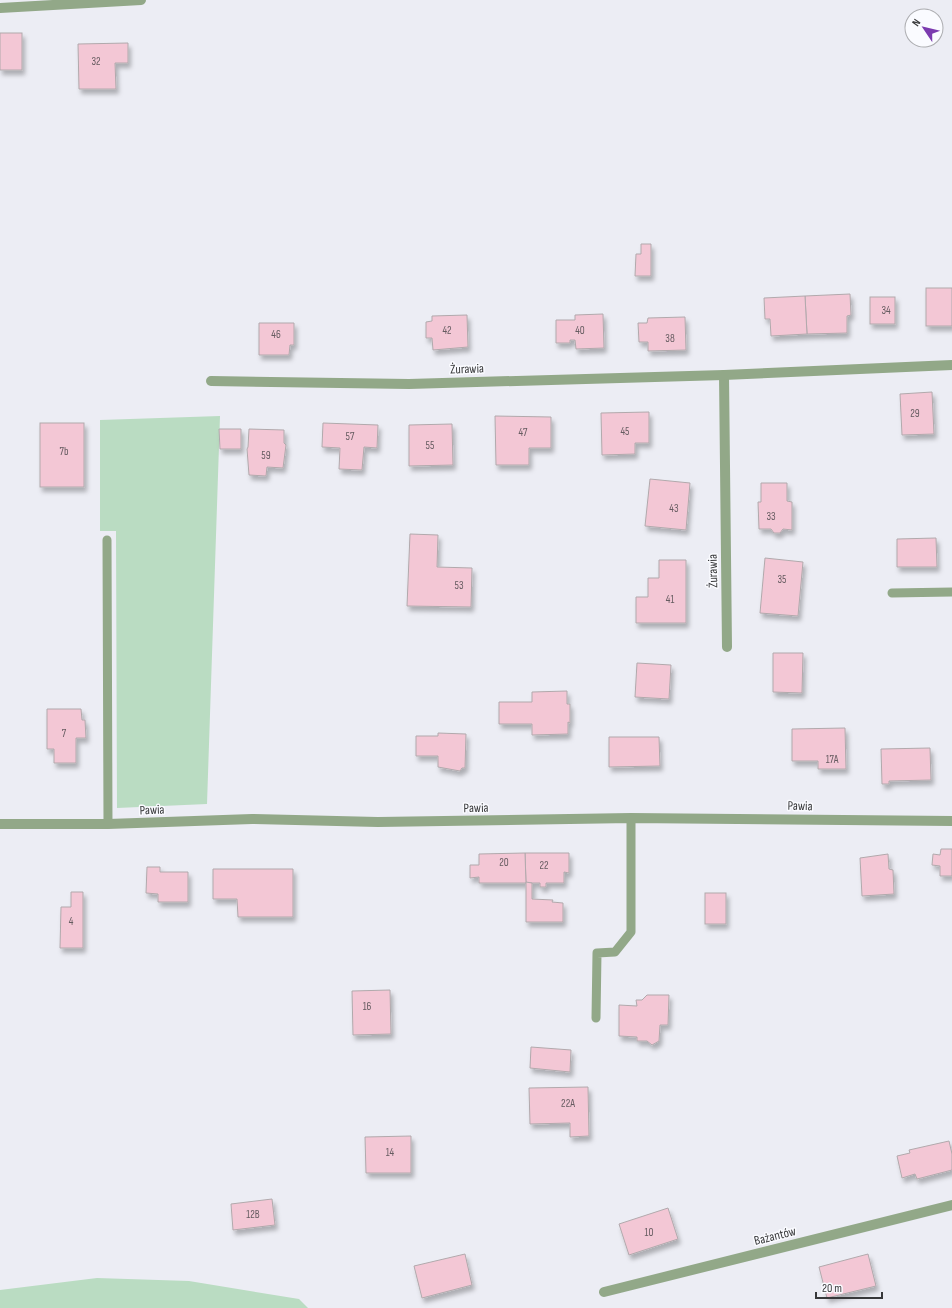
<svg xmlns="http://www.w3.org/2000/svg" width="952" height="1308" viewBox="0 0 952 1308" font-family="'Sofia Sans Condensed',sans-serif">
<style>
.green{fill:#badcc2}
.building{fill:#f3c7d5;stroke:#b1a9ac;filter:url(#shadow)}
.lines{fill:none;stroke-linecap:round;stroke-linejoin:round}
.lane{stroke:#92a888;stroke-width:9}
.street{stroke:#92a888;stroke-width:10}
.labels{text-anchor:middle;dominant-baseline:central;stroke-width:3;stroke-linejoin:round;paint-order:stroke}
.number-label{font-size:11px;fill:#665c61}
.street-label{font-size:13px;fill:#37383a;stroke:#fafbff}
</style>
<defs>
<filter id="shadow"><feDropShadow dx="2.5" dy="4.5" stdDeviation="2" flood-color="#0004"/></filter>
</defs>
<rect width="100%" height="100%" fill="#ecedf4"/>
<!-- green -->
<g class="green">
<path d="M220 416 207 804 117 808 116 531H100V420Z"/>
<path d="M97 1278 189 1281 299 1299 308 1308H0V1290Z"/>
</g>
<!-- building -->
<g class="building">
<rect x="0" y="33" width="22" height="37"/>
<path d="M128 43V63H115L116 89H79L78 44Z"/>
<path d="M641 244H651V276H635L636 254H641Z"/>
<rect x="926" y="288" width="26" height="38"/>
<path d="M850 294 851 315 847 316V333L807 334 805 296Z"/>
<path d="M805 296 807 334 771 336 770 319H765L764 298Z"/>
<rect x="870" y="297" width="25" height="27"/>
<path d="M603 314 604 348 576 349 575 340H570V343H556V320H575V315Z"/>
<path d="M467 315 468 347 433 350 432 338H426V322L432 321V316Z"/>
<path d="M685 317 686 350 648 351V342H639L638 323H647L648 318Z"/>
<path d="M259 323H294V345H290L289 355H259Z"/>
<path d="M932 392 934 434 902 435 900 394Z"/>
<path d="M649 412V443H635V454L602 455 601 413Z"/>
<path d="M495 416 551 417V448H529V465H496Z"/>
<rect x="40" y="423" width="44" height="64"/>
<path d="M323 423 378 425 377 448 364 447 362 470 339 469 340 448 322 447Z"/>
<path d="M452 424 453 465 409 466V425Z"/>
<path d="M219 429H241V449H220Z"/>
<path d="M249 429 284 430V443L286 445 283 468 267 467 266 476 249 475 247 449 248 447Z"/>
<path d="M650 479 690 483 686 530 645 526Z"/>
<path d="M761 483H787V501L792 502V530L783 529 780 533H774L771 529H759L758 502H761Z"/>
<path d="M410 534 438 535 437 567 472 568 471 607 407 606Z"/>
<path d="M936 538 937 567H897V539Z"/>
<path d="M765 558 803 562 798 616 760 613Z"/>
<path d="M659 560H686V623H636V597H648V578H659Z"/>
<path d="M773 653H803L802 693 773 692Z"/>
<path d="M637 663 671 665 669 699 635 697Z"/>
<path d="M567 691V704H570V723L568 722V734L532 735V724H499V702H532V692Z"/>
<path d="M47 709H81L82 720H85L86 738H76V763H54V749H47Z"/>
<path d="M845 728 846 769H818V761H792V729Z"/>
<path d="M438 733 466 734 465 768H462L460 771 438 767V756H416V736H438Z"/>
<path d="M609 737H659L660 766 609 767Z"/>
<path d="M930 748 931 780 889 781V784H882L881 749Z"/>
<path d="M941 849H952V876H940V866L932 865 933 854 940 855Z"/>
<path d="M525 853H569V873L564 872V883H546V887H540V883H526Z"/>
<path d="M525 853 526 883H479V877L470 878V865H479V854Z"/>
<path d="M888 854 889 869 893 870 894 894 862 896 860 858Z"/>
<path d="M147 867H160V872H188V902H158V894L146 893Z"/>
<path d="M213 869H293V917H238L237 899H213Z"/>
<path d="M526 882 532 883V899L553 900 552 902 563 903V922H526Z"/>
<path d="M71 892H83V948H60L61 907H71Z"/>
<rect x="705" y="893" width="21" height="31"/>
<path d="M390 990 391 1034 353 1035 352 991Z"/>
<path d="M647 995H669L668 1025H660L659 1041 652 1045 647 1041H637V1037L619 1036V1005L637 1006 636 1000H642Z"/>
<path d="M531 1047 571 1050 570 1072 530 1068Z"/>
<path d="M588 1087 589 1136 570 1137V1123L530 1124 529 1088Z"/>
<path d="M411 1136V1173H366L365 1137Z"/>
<path d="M949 1141 952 1154V1170L917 1179 915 1174 902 1178 897 1156 910 1153 909 1150Z"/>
<path d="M272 1199 275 1225 233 1230 231 1204Z"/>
<path d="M668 1208 678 1239 629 1255 619 1224Z"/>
<path d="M465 1254 472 1285 422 1298 414 1266Z"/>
<path d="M868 1254 876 1286 827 1298 819 1267Z"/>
</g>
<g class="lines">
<!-- lane -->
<g class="lane">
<path d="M107 540 108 824"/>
<path d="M892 593 952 592"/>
<path d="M596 1018 597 953 615 952 631 932V818"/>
</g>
<!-- street -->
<g class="street">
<path d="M0 8 141 0"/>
<path d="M724 375 727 647"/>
<path d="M211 381 409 384 724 375 952 365"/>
<path d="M0 824H108L252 819 378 822 631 818 952 821"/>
<path d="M604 1292 952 1205"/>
</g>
</g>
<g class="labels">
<!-- number labels -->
<g class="number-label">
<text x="96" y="61">32</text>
<text x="886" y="310">34</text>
<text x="447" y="330">42</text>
<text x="580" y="330">40</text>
<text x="276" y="334">46</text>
<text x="670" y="338">38</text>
<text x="915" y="413">29</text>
<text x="625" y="431">45</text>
<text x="523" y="432">47</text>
<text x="350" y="436">57</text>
<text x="430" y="445">55</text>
<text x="64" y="451">7b</text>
<text x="266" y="455">59</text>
<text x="674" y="508">43</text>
<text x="771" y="516">33</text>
<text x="782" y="579">35</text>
<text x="459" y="585">53</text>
<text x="670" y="599">41</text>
<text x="64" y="733">7</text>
<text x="832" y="759">17A</text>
<text x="504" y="862">20</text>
<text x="544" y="865">22</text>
<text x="71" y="921">4</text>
<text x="367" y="1006">16</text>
<text x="568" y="1103">22A</text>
<text x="390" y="1152">14</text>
<text x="253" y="1214">12B</text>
<text x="649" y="1232">10</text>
</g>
<!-- street labels -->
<g class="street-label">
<text transform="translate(467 369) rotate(-2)">Żurawia</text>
<text transform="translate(713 571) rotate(-91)">Żurawia</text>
<text transform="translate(800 806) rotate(1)">Pawia</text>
<text transform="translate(476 808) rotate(-1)">Pawia</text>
<text transform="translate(152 810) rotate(-2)">Pawia</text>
<text transform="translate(775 1236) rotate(-14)">Bażantów</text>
</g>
</g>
<!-- north arrow -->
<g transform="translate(924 28) rotate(305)"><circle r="19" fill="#fafbff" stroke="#acadb0"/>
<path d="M0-3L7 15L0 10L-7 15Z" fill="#7b3aaf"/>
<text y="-6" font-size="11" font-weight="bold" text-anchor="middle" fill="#37383a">N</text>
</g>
<!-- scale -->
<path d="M816 1292v6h66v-6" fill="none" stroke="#37383a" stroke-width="2"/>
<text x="822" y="1292" font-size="12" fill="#37383a" stroke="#fafbff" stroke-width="3" paint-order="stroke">20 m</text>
</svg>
